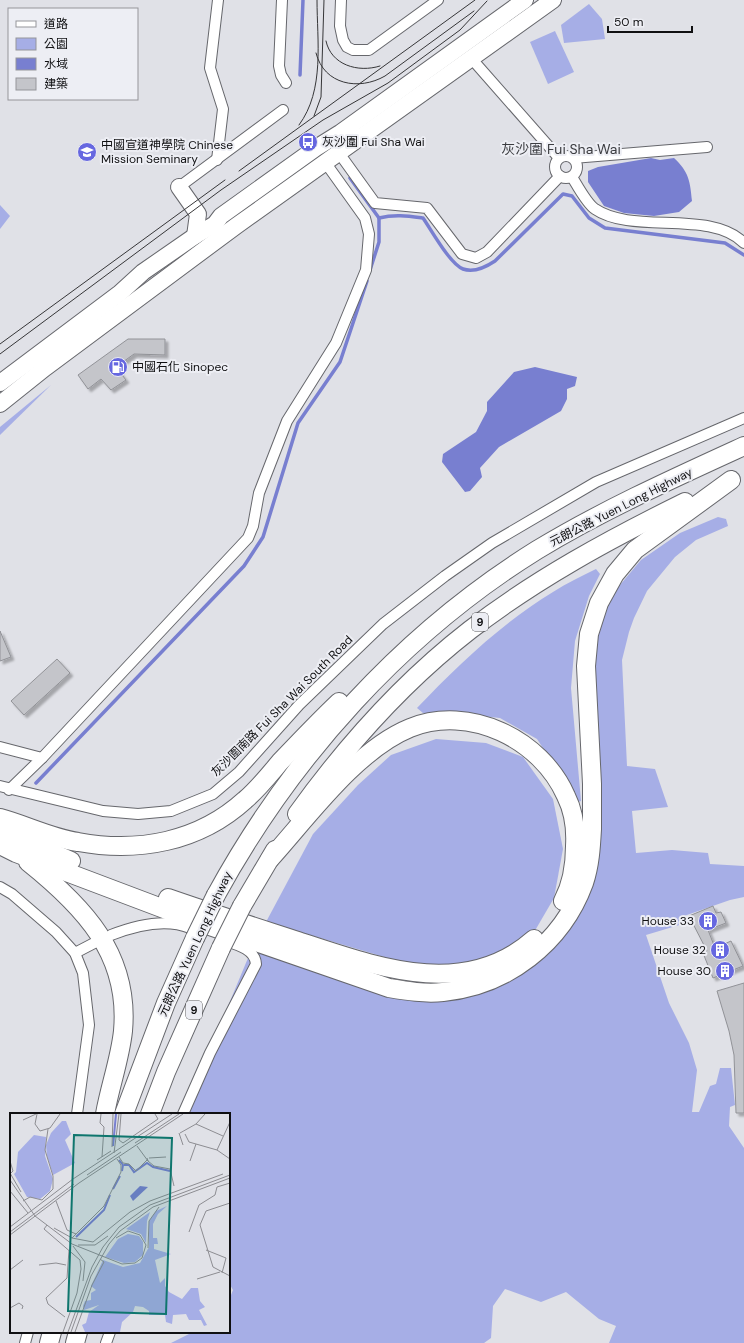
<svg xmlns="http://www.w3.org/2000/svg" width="744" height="1343" viewBox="0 0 744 1343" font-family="'DM Sans','Noto Sans TC',sans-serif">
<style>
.green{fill:#a6aee6}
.water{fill:#787fd0}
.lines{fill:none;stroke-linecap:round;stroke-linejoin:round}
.stream{stroke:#787fd0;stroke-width:3.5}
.building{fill:#c4c5ca;stroke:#919297;filter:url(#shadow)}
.minor-casing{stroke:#66676c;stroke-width:12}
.primary-casing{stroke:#66676c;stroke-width:18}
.motorway-casing{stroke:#66676c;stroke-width:20}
.minor{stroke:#fff;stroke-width:10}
.primary{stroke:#fff;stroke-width:16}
.motorway{stroke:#fff;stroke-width:18}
.tram{stroke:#363638;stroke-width:1}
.motorway-bridge-casing{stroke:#66676c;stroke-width:20;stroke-linecap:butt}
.motorway-bridge{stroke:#fff;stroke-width:18}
.labels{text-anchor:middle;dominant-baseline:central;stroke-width:4;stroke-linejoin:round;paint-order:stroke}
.shield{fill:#edeef4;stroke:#525356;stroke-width:1}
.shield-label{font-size:11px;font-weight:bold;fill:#101012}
.poi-label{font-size:12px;fill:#101012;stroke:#edeef4;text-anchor:start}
.street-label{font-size:12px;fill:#101012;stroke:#edeef4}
.quarter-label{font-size:14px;fill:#3d3e42;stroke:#edeef4}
.inset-river{fill:none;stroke:#787fd0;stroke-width:2}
.inset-road{fill:none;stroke:#8d8d92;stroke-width:1}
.view{fill:#0f766e;fill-opacity:0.15;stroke:#0f766e;stroke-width:2}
.inset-edge{fill:none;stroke:#101012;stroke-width:2}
</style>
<defs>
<filter id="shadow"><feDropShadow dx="3" dy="3" stdDeviation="1" flood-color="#0004"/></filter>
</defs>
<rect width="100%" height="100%" fill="#e0e1e7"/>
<!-- green -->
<g class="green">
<path d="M589 4 602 19 605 39 564 43 561 25Z"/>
<path d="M555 31 574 72 548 84 530 42Z"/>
<path d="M0 205 10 216 0 229Z"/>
<path d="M51 385 0 435V427Z"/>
<path d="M718 517 726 519 728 526 696 540 675 557 647 591 634 618 629 632 622 660 627 766 655 769 668 807 632 811 636 853 672 850 708 853 710 864 744 866V897L730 900 684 916 686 923 646 935 669 1003 689 1043 697 1070 692 1112H699L710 1086 716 1084 720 1068H731L735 1105 730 1107 729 1126 744 1148V1343H609L616 1326 599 1319 566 1292 541 1302 505 1289 493 1306 491 1338 484 1343H171L193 1332H229V1300L233 1290 229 1283V1114H183L253 946 406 994 535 964 582 883 594 641 609 598 641 560 680 533Z"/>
<path d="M596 569 600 574 589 596 575 641 571 688 581 801 575 803 560 774 537 739 500 718 464 714 423 713 417 708C458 665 502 623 553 592 567 583 582 576 596 569Z"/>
<path d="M436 739 486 743 523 757 553 799 563 849 554 898 533 934 498 956 455 968 408 964 266 922 313 834 358 785 391 755Z"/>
</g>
<!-- water -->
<g class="water">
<path d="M651 158 660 160 674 158C689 172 690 181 692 201L679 212 654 216 624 213 604 206 588 182V171L598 167Z"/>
<path d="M535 367 577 377 575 386 567 389V399L561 411 499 447 480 468 482 477 470 491 465 492 442 462 443 454 476 432 487 411V402L514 372Z"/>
</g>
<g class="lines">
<!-- stream -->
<g class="stream">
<path d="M300 75 303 0"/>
<path d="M350 178 379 218V242L370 270"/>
<path d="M379 218C395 214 408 216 423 218 432 231 450 264 463 269 474 273 486 267 495 261L563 194 572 196 589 218 605 228 725 243 744 255"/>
<path d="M36 783 244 566 263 537 298 423 340 362 367 281"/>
</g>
</g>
<!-- building -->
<g class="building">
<path d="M128 339H165V355L134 354 116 367 126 380 111 390 101 379 88 389 78 375Z"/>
<path d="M0 631 11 657 0 661Z"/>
<path d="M57 659 70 673 24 715 11 701Z"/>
<path d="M713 906 716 913 721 912 726 923 708 930 715 948 731 941 743 966 713 978 703 953 707 951 689 916Z"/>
<path d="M744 983V1113H736L734 1055 729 1031 717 991Z"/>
</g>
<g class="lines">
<defs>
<g id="minor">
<path d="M282 0 279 66 281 75 286 83"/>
<path d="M341 0 340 26 343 40 347 47 353 50H369L438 0"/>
<path d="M471 58 559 158"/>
<path d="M339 153 375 203 427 208 462 254 476 258 487 252 560 176"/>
<circle cx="566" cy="167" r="11"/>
<path d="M573 158 707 147"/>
<path d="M217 160 223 109 210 68 218 0"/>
<path d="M572 177C577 185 587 204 595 209 633 235 710 209 744 243"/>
<path d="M179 187 283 110"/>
<path d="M0 747 42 758"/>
<path d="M0 786 103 811 138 814 171 811 213 794 239 772 299 705 383 624 445 576 492 543 596 482 744 418"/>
<path d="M9 790 42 758 248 538 253 526 259 493 287 421 336 343 366 270 369 234 365 218 325 162"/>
<path d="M0 887 12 894 56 932 75 953 83 973 89 1025 77 1114"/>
<path d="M111 935C134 926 166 918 190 928"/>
<path d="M75 953 98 941"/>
<path d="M183 1114 210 1053 256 964C255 948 234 944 222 940"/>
<path d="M25 1343 28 1332"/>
<path d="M106 1343 110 1332"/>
</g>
<g id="primary">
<path d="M179 187 198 214 195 236"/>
<path d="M0 383 120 293 143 272 195 236 215 224 221 216 316 148 340 133 525 0"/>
<path d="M0 404 45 368 236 226 553 0"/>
</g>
<g id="motorway">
<path d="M297 814C346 746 403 682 470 630 536 579 610 539 685 502"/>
<path d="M0 818C26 825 51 838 78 842 138 853 199 842 245 800 258 789 269 775 280 762 299 742 319 721 339 702"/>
<path d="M0 827 11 835 71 861"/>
<path d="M0 845 16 853 204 924 389 988C407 991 425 994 443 992 507 986 562 943 584 883 590 865 591 847 592 829V784L586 666 589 634 599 603 615 574 635 550 731 480"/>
<path d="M270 859C308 817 356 750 410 728 469 704 541 739 566 796 574 812 576 829 575 846 575 865 572 884 563 901"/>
<path d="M28 862C83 906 130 954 123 1031 120 1059 110 1086 105 1114"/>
<path d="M216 895C292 756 402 634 537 550 603 510 674 478 744 446"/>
<path d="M168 898C211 913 255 927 298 941 375 966 464 1001 534 939"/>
<path d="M242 906 275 850"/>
<path d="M124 1114 166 1003 195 938"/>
<path d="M150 1114 166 1072 221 948"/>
<path d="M49 1343 52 1332"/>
<path d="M75 1343 78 1332"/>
</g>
</defs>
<!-- minor casing -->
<use href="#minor" class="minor-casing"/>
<!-- primary casing -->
<use href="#primary" class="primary-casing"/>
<!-- motorway casing -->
<use href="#motorway" class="motorway-casing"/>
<!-- minor -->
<use href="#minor" class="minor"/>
<!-- primary -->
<use href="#primary" class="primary"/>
<!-- motorway -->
<use href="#motorway" class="motorway"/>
<!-- tram -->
<g class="tram">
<path d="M326 41C331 65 358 73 380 66"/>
<path d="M316 53C324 85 359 91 385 76L474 11"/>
<path d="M314 116 321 97 324 0"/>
<path d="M299 125C325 90 317 41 317 0"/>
<path d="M239 171 475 0"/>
<path d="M0 344 225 180"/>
<path d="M0 354 221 190 323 120 388 83 460 30 487 1"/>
</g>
<defs>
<g id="motorway-bridge">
<path d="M195 938 216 895"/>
<path d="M221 948 242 906"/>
</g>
</defs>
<!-- motorway-bridge casing -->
<use href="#motorway-bridge" class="motorway-bridge-casing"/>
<!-- motorway-bridge -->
<use href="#motorway-bridge" class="motorway-bridge"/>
</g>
<!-- icons -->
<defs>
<symbol id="bus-disc" viewBox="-11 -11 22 22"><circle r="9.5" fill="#6667e0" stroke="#edeef4"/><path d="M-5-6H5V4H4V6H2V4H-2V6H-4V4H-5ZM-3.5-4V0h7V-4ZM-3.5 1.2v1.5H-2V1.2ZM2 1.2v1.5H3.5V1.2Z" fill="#fff"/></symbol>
<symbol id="university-disc" viewBox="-11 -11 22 22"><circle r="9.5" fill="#6667e0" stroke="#edeef4"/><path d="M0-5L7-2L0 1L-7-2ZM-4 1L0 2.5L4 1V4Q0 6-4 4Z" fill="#fff"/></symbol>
<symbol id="fuel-disc" viewBox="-11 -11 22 22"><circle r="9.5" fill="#6667e0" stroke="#edeef4"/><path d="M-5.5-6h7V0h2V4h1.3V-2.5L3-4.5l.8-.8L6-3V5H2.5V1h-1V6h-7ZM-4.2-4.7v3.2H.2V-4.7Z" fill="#fff"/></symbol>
<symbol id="building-disc" viewBox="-11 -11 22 22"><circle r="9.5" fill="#6667e0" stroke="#edeef4"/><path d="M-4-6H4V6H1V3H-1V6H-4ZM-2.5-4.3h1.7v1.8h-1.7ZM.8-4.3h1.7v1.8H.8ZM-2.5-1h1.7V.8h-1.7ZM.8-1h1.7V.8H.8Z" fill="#fff"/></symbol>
</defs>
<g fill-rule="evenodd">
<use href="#bus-disc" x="297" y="131" width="22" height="22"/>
<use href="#university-disc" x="76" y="141" width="22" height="22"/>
<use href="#fuel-disc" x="107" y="356" width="22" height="22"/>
<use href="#building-disc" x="697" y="910" width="22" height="22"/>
<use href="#building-disc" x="709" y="939" width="22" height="22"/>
<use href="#building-disc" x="714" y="960" width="22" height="22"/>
</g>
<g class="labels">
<!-- shield labels -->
<g class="shield">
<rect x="472" y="613" width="16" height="18" rx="3"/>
<rect x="186" y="1001" width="16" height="18" rx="3"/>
</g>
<g class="shield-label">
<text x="480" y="622">9</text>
<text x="194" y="1010">9</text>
</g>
<!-- poi labels -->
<g class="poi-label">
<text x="322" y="142">灰沙圍 Fui Sha Wai</text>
<text x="101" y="145">中國宣道神學院 Chinese<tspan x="101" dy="14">Mission Seminary</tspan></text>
<text x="132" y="367">中國石化 Sinopec</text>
<text x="694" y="921" text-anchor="end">House 33</text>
<text x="706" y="950" text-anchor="end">House 32</text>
<text x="711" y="971" text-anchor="end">House 30</text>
</g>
<!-- street labels -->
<g class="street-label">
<text transform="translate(621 507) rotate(-27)">元朗公路 Yuen Long Highway</text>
<text transform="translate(282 706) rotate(-45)">灰沙圍南路 Fui Sha Wai South Road</text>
<text transform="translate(195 944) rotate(-65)">元朗公路 Yuen Long Highway</text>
</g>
<!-- quarter labels -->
<g class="quarter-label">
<text x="561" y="149">灰沙圍 Fui Sha Wai</text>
</g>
</g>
<!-- overview -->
<g transform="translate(10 1113)">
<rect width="220" height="220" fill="#e0e1e7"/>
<path d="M52 8H56L61 21 55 27 65 50 43 62 37 43 36 32 41 20ZM24 22 36 24 35 43 43 66 40 78 30 86 17 84 4 61 6 59 8 39ZM157 93 148 101 143 111V125H147L148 131H144V136L161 141 145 147 150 170 155 165V173L159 179 172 186 181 175H188L190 188 195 194 189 197 197 212 194 213 191 207H179L176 201 163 202 162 211 156 209 155 202H139V198L133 194 125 193 123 199 112 209 110 219H75L72 212 76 210 79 199 89 192 74 197 73 193 75 188 81 187V180L86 177 81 173 93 147 113 154 130 150 139 134V108L146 98ZM140 99 137 108 136 130 131 121 116 116ZM118 121 129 123 133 129V142L125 149 114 150 95 144 108 126Z" fill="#a6aee6"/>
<path d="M130 73 138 74 123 88 120 83Z" fill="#787fd0"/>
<path class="inset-river" d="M103 33 106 1M109 47 113 52 112 58M114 52H119L124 59 137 50 143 54 160 58M103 76 110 63M66 124 94 97 100 82"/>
<path class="inset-road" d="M27 1 25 11 30 18 40 15 50 1M91 1 90 10 94 14 92 44M111 1 109 27 113 30 148 6 145 1M13 7 26 1M186 11 213 23M169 20 173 32M170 20 186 11 195 1M175 21 179 29 207 37 220 46M125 30 169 1M127 33 138 48 137 45M102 34 103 1M207 37 220 9M104 40 109 1M109 44 113 50 119 51 126 58 137 47M139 45 156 44M87 47 101 38M0 48 3 58 0 61M138 48 144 53 160 56 164 73M180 48 186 31M0 60 11 79M77 62 111 39M0 67 25 103 62 131 112 151 125 150 132 145 136 132 130 122 118 118 106 125M0 78 18 100M13 88 20 84 32 87 43 76V63L35 37 38 16M46 88 57 117 66 121M220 90 196 98 190 112 203 154 220 163M37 112 34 116 70 147M0 114 63 66 162 1M44 115 62 125 83 129 120 99 140 88 213 61M0 119 64 71M179 119 189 92 205 82 207 74 220 70M0 122 69 70 173 1M62 125 94 93 111 59V52L107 46M68 132H85L98 123M63 133 75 149 73 168M138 135 139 108 149 94M196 137 216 145 212 160M29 152 46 150 56 152M0 157 13 147M187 166 210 159M0 195 9 190 13 193 12 196M55 204 38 191 36 185 57 165 59 137M53 219 67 180 71 156 70 147M58 219 82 154 93 134 109 114 140 92 220 62M61 219 81 163 99 131 110 118 143 94 220 65M65 219 82 172 94 149 90 146"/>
<path class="view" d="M64 22 162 25 156 201 58 198Z"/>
<rect width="220" height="220" class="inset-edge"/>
</g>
<!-- legend -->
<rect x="8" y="8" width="130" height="92" fill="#edeef4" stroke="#95959a"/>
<rect x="16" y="21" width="20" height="6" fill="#ffffff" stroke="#95959a"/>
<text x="44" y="28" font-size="12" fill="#101012">道路</text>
<rect x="16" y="38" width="20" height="12" fill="#a6aee6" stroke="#95959a"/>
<text x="44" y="48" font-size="12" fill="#101012">公園</text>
<rect x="16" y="58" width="20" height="12" fill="#787fd0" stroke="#95959a"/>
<text x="44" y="68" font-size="12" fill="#101012">水域</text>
<rect x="16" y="78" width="20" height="12" fill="#c4c5ca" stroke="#95959a"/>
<text x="44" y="88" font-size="12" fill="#101012">建築</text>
<!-- scale -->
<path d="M608 26v6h84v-6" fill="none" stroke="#101012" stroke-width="2"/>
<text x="614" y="26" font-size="12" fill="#101012" stroke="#edeef4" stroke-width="3" paint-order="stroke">50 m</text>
</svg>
